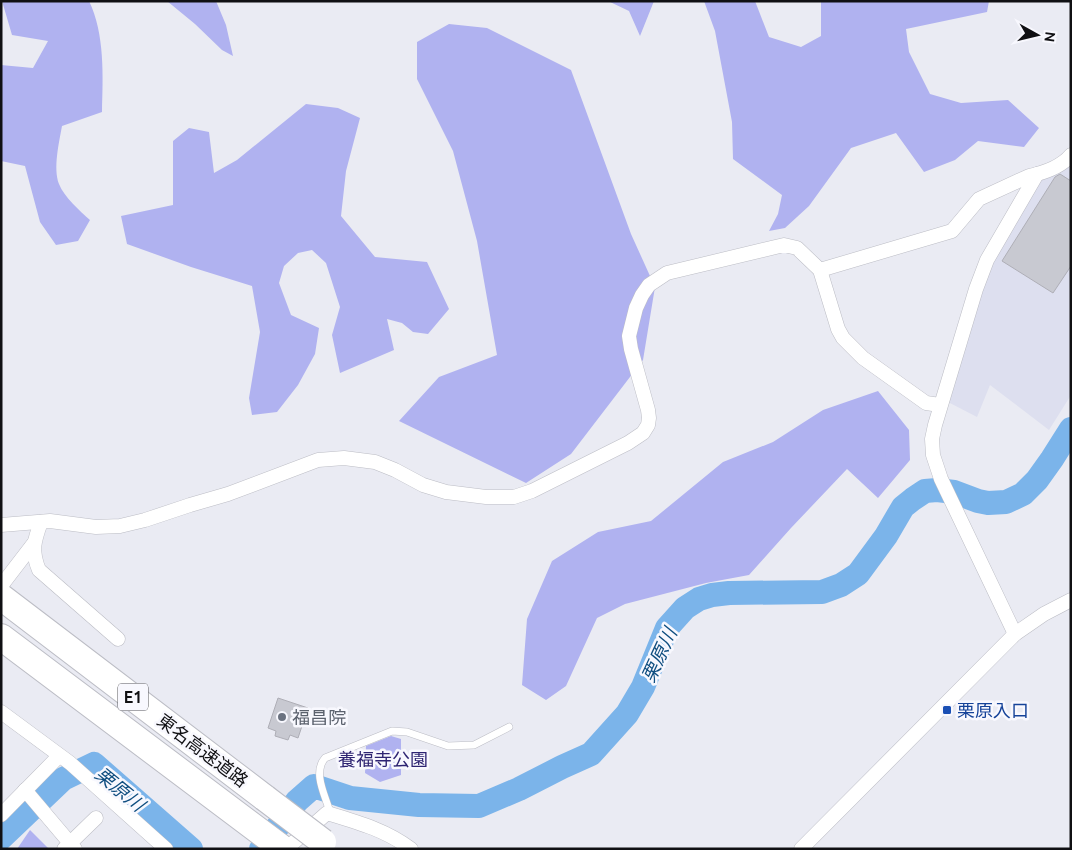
<svg xmlns="http://www.w3.org/2000/svg" width="1072" height="850" viewBox="0 0 1072 850" font-family="Ubuntu,'Noto Sans JP',sans-serif">
<style>
.built{fill:#dddfef}
.green{fill:#b0b2f0}
.lines{fill:none;stroke-linecap:round;stroke-linejoin:round}
.river{stroke:#7bb4ea;stroke-width:24}
.building{fill:#c8c9d1;stroke:#aeaeb6}
.service-casing{stroke:#bcbdc5;stroke-width:8}
.minor-casing{stroke:#bcbdc5;stroke-width:15}
.motorway-casing{stroke:#bcbdc5;stroke-width:28}
.service{stroke:#fff;stroke-width:7}
.minor{stroke:#fff;stroke-width:14}
.motorway{stroke:#fff;stroke-width:26}
.motorway-bridge-casing{stroke:#bcbdc5;stroke-width:28;stroke-linecap:butt}
.motorway-bridge{stroke:#fff;stroke-width:26}
.transit-dot{fill:#1a4fb4;stroke:#f8f8fe;stroke-width:2}
.worship-dot{fill:#6b7280;stroke:#f8f8fe;stroke-width:2}
.labels{text-anchor:middle;dominant-baseline:central;stroke-width:5;stroke-linejoin:round;paint-order:stroke}
.shield{fill:#f8f8fe;stroke:#56565a;stroke-width:1}
.shield-label{font-size:16px;font-weight:bold;fill:#101013}
.transit-label{font-size:18px;fill:#164399;stroke:#f8f8fe;text-anchor:start}
.worship-label{font-size:18px;fill:#5b616d;stroke:#f8f8fe;text-anchor:start}
.street-label{font-size:18px;fill:#101013;stroke:#f8f8fe}
.park-label{font-size:18px;fill:#2e2472;stroke:#f8f8fe}
.water-label{font-size:19px;font-style:italic;fill:#0f4e80;stroke:#f8f8fe}
</style>
<rect width="100%" height="100%" fill="#eaebf3"/>
<!-- built -->
<path class="built" d="M1071 165V395L1049 430 990 385 977 417 946 401 971 320 995 256 1041 179Z"/>
<!-- green -->
<g class="green">
<path d="M2 1H89C105 34 103 77 102 112L62 126C59 143 53 168 59 184 64 197 80 211 90 220L78 241 56 245 40 222 25 166 1 161V65L33 68 48 41 12 35Z"/>
<path d="M167 1H216L226 25 233 56 222 50 195 24Z"/>
<path d="M608 1H654L640 36 629 11Z"/>
<path d="M704 1H755L769 37 801 47 821 36V1H989L987 12 906 29 909 52 930 94 961 103 1008 100 1039 128 1024 147 978 141 955 160 924 172 896 133 851 148 809 206 785 228 769 231 778 214 782 195 733 159 732 122 715 31Z"/>
<path d="M449 24 487 28 571 70 631 234 655 287 643 360 571 454 526 483 399 421 439 377 497 355 477 241 453 151 417 79V42Z"/>
<path d="M306 104 338 108 360 118 346 171 341 216 375 257 427 262 449 309 428 334 413 332 402 323 387 319 394 350 340 373 332 335 340 307 326 263 312 250 298 253 284 266 279 283 291 315 319 328 315 354 298 385 277 412 252 415 249 398 260 332 252 286 191 267 127 244 121 216 173 205V141L189 128 209 132 214 173 237 160Z"/>
<path d="M878 391 909 430 910 460 878 498 847 469 791 528 749 575 706 583 625 604 597 618 566 686 546 700 522 685 527 619 552 561 598 532 651 521 723 462 773 442 823 410Z"/>
<path d="M391 736 401 739V775L380 782 365 773 366 746Z"/>
<path d="M30 830 49 849H17Z"/>
</g>
<g class="lines">
<!-- river -->
<g class="river">
<path d="M1 838 63 779 94 764 191 849"/>
<path d="M261 849 297 801 314 786 350 798 419 805 479 806 519 789 562 767 591 754 627 714 643 687 667 628 685 608 699 599 712 595 729 593 822 592 841 585 858 574 886 536 903 507 913 499 925 491 937 490 954 492 978 501 988 503 1006 502 1023 494 1037 480 1052 459 1071 429"/>
</g>
</g>
<!-- building -->
<g class="building">
<path d="M1060 174 1071 181V266L1053 293 1002 261 1055 177Z"/>
<path d="M278 698 308 708 298 738 290 735 288 740 275 736 276 731 268 728Z"/>
</g>
<g class="lines">
<defs>
<path id="service" d="M327 813 329 809C324 793 313 772 325 758L392 731 407 732 448 746 474 745 509 727"/>
<g id="minor">
<path d="M820 270 952 231 979 199 1029 176C1043 173 1061 167 1071 155"/>
<path d="M41 522C34 541 31 551 39 570L118 639"/>
<path d="M1 525 50 521 96 527 120 526 145 520 190 505 228 494 318 460 344 458 375 462 395 470 423 485 446 492 486 497H514L532 491 628 443 643 433 648 425 649 418 648 410 631 349 629 336 636 308 642 295 649 285 667 273 784 245 797 248 820 270 838 329 843 338 863 358 926 403 940 405"/>
<path d="M1 586 34 543"/>
<path d="M1015 634 941 479 933 455 932 439 935 425 976 289 987 260 1037 174"/>
<path d="M1 712 70 763 166 849"/>
<path d="M25 790 75 849"/>
<path d="M1 815 59 756"/>
<path d="M64 849 96 818"/>
<path d="M286 849 327 813C357 822 386 830 411 849"/>
<path d="M801 849 1015 634 1044 614 1071 600"/>
</g>
<g id="motorway">
<path d="M1 597 265 798"/>
<path d="M1 637 283 849"/>
</g>
</defs>
<!-- service casing -->
<use href="#service" class="service-casing"/>
<!-- minor casing -->
<use href="#minor" class="minor-casing"/>
<!-- motorway casing -->
<use href="#motorway" class="motorway-casing"/>
<!-- service -->
<use href="#service" class="service"/>
<!-- minor -->
<use href="#minor" class="minor"/>
<!-- motorway -->
<use href="#motorway" class="motorway"/>
<defs>
<path id="motorway-bridge" d="M265 798 323 842"/>
</defs>
<!-- motorway-bridge casing -->
<use href="#motorway-bridge" class="motorway-bridge-casing"/>
<!-- motorway-bridge -->
<use href="#motorway-bridge" class="motorway-bridge"/>
</g>
<!-- markers -->
<rect class="transit-dot" x="942" y="705" width="10" height="10" rx="2.5"/>
<circle class="worship-dot" cx="282" cy="717" r="5"/>
<g class="labels">
<!-- shield labels -->
<rect class="shield" x="118" y="683.5" width="30" height="27" rx="4"/>
<g class="shield-label">
<text x="133" y="697">E1</text>
</g>
<!-- transit labels -->
<g class="transit-label">
<text x="957" y="710">栗原入口</text>
</g>
<!-- worship labels -->
<g class="worship-label">
<text x="292" y="717">福昌院</text>
</g>
<!-- street labels -->
<g class="street-label">
<text transform="translate(203 750) rotate(37)">東名高速道路</text>
</g>
<!-- park labels -->
<g class="park-label">
<text x="383" y="759">養福寺公園</text>
</g>
<!-- water labels -->
<g class="water-label">
<text transform="translate(659 655) rotate(-65)">栗原川</text>
<text transform="translate(120 789) rotate(39)">栗原川</text>
</g>
</g>
<!-- border -->
<rect width="1072" height="850" fill="none" stroke="#101013" stroke-width="5"/>
<!-- north arrow -->
<g transform="translate(1037 35) rotate(98)" stroke="#f8f8fe" stroke-width="4" paint-order="stroke">
<path d="M0-4L9 19L0 12L-9 19Z" fill="#101013"/>
<text y="-8" font-size="14" font-weight="bold" text-anchor="middle" fill="#101013">N</text>
</g>
</svg>
